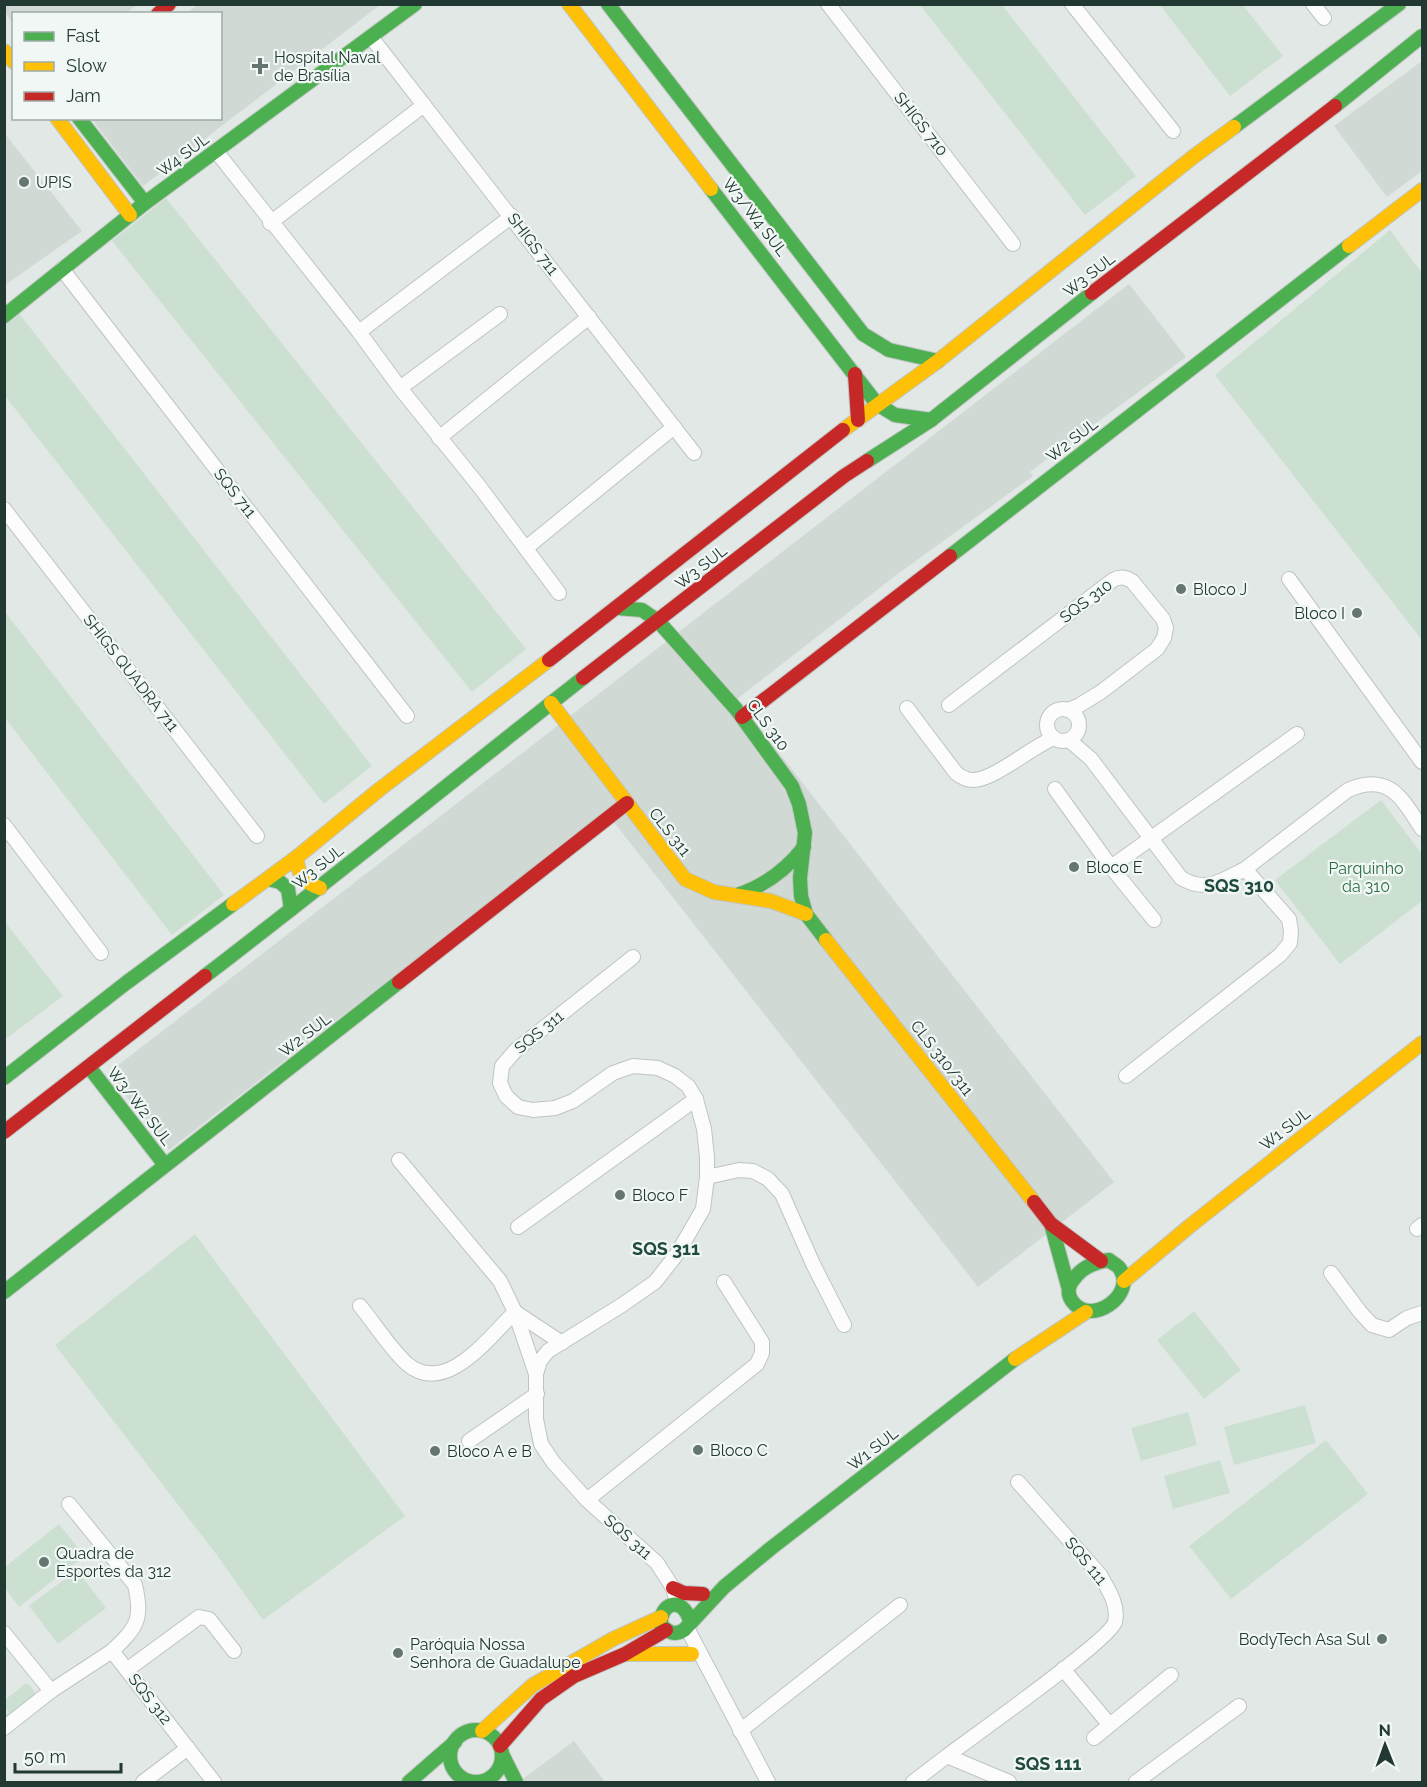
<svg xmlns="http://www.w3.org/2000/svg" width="1427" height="1787" viewBox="0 0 1427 1787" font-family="Raleway,sans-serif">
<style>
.built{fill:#d1d9d5}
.green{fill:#cce0d2}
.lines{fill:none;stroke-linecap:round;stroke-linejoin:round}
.street-casing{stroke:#bfc4c2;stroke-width:16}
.fast-casing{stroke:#bfc5c2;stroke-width:16}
.slow-casing{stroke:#bfc5c2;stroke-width:16}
.jam-casing{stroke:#bfc5c2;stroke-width:16}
.street{stroke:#fbfcfb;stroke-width:14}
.fast{stroke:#4caf50;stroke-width:14}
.slow{stroke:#ffc107;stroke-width:14}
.jam{stroke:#c62828;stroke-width:14}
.poi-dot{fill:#657671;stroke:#f0f7f4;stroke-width:2}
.labels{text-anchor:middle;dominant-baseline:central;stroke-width:4.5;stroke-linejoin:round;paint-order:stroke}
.poi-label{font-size:16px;fill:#223933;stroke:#f0f7f4;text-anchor:start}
.street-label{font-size:16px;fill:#223933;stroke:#f0f7f4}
.park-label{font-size:16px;fill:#2f6d47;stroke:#f0f7f4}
.neighbourhood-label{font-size:18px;font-weight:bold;fill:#204a3f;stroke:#f0f7f4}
</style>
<rect width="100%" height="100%" fill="#e2e8e5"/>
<!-- built -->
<g class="built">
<path d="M5 4H137V5L126 13 14 14 13 24 5 12Z"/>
<path d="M198 5H380L143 186 92 119 220 118V14L186 13Z"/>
<path d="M1422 61V171L1387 197 1334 126Z"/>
<path d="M5 134 82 231 5 285H4Z"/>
<path d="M1129 284 1186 357 1047 459 1030 472 1033 476 895 576 737 699 1114 1182 978 1287 606 812 169 1150 108 1073Z"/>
<path d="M574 1741 605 1782H519Z"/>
</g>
<!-- green -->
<g class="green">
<path d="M920 5H1002L1136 176 1085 215Z"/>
<path d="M1160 5H1243L1283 56 1230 96Z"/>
<path d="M166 198 526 649 472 692 112 241Z"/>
<path d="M1390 230 1422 273V640L1215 375Z"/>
<path d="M18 312 372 766 324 804 5 396V322Z"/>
<path d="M5 612 224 895 172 935 5 718Z"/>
<path d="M1381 800 1422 854V901L1340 964 1275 880Z"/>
<path d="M5 922 63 996 7 1038 4 1034Z"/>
<path d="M195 1234 405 1516 263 1620 216 1554 55 1345Z"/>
<path d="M1194 1311 1241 1370 1204 1399 1157 1340Z"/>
<path d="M1305 1405 1316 1443 1234 1465 1224 1427Z"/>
<path d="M1188 1412 1197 1445 1141 1461 1131 1428Z"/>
<path d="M1326 1440 1368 1494 1231 1599 1189 1546Z"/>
<path d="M1220 1460 1230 1493 1173 1509 1164 1476Z"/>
<path d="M59 1524 84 1556 19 1607 5 1588V1567Z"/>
<path d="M77 1570 106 1608 58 1644 29 1606Z"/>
<path d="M25 1684 30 1685 35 1693 31 1700 5 1721V1715L8 1712 5 1707V1700Z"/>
</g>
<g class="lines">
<defs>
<g id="street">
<path d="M828 4 1013 244"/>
<path d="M1072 4 1173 131"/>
<path d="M1313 4 1324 18"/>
<path d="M371 37 694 453"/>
<path d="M216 151 359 332 400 388 479 486 559 593"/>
<path d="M270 223 424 105"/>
<path d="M62 269 407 716"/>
<path d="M359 332 512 216"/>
<path d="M400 388 500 314"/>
<path d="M439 438 589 317"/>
<path d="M4 509 257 836"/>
<path d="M526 548 674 427"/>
<path d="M1289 579 1422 762"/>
<path d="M949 705 1113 580C1120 576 1125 577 1132 581L1163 619 1166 628 1164 638 1157 649 1101 692 1078 706 1068 710"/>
<path d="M907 708 956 773C961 777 966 780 973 780 994 780 1031 747 1054 738"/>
<circle cx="1063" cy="725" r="16"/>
<path d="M1069 740 1091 759 1181 878C1206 893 1221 881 1245 869"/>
<path d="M1055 789 1111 867 1297 734"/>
<path d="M4 825 101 953"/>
<path d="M1111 867 1154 920"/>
<path d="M633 957 516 1050 502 1066 500 1083 506 1096 518 1107 533 1110 555 1108 573 1101 613 1073 633 1066 658 1068 675 1076 688 1086 696 1099 704 1129 707 1157V1177L703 1209 677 1254 655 1282 622 1305 548 1351 540 1361 536 1374V1419L541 1444 553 1462 587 1500 657 1563 673 1588 675 1595"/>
<path d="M1126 1076 1280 955 1290 943 1291 931 1289 919 1245 869 1348 790C1389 772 1402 798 1422 829"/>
<path d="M399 1160 500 1281 515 1312 536 1374"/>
<path d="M707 1177 739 1170 753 1171 768 1179 782 1194 813 1264 844 1325"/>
<path d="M518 1227 696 1099"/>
<path d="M1417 1229 1422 1225"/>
<path d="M1331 1273 1360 1312 1372 1325 1389 1330 1407 1318 1422 1313"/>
<path d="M360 1306C375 1324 389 1347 406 1363 445 1398 489 1337 515 1312"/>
<path d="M515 1312 562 1343"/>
<path d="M469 1441 537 1394"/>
<path d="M587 1500 757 1364 762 1353V1342L724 1282"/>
<path d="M69 1504 135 1585C143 1620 137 1627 112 1651"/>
<path d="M687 1628 768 1782"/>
<path d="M4 1633 51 1691"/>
<path d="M128 1669 199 1617 209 1619 234 1651"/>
<path d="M1063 1669 1109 1724"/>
<path d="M4 1728 51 1691 112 1651 214 1782"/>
<path d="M740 1731 900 1605"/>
<path d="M1094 1738 1171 1675"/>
<path d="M947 1756C972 1737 1110 1640 1115 1622 1119 1605 1108 1589 1100 1575L1018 1482"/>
<path d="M143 1782 188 1748"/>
<path d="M913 1782 947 1756 1009 1782"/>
<path d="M1136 1782 1239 1706"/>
</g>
<g id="fast">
<path d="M608 4 863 334 889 350 938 361"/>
<path d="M1335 106 1422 36"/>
<path d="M79 118 145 203"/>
<path d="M1234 127 1399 4"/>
<path d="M711 189 877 404 895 415 931 420"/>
<path d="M4 316 145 203 415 4"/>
<path d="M867 461 931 420 1092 293"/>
<path d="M950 556 1349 246"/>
<path d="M617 608 642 610 658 621 736 709 792 786 799 804 805 833 800 878 801 896 806 914 826 940"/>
<path d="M268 879 280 882 288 889 291 909"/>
<path d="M737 895C765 886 786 870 804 847"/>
<path d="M205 976C333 878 457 777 583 678"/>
<path d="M89 1067 165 1165"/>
<path d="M4 1078 126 983 233 904"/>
<path d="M1051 1224 1068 1286"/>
<path d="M1109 1260C1112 1263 1118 1265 1120 1269 1137 1294 1091 1328 1072 1301 1067 1294 1068 1286 1073 1280 1081 1268 1095 1262 1109 1260Z"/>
<path d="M4 1292 399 982"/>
<path d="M690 1621C682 1594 659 1604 661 1625 668 1632 674 1636 684 1630L724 1587 770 1549 1015 1359"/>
<circle cx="476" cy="1756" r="26"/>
<path d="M502 1754 516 1782"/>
<path d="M409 1782 455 1742"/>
</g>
<g id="slow">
<path d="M569 4 711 189"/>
<path d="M4 51 14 62"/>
<path d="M57 118 130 215"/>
<path d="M1349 246 1422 190"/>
<path d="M843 430 938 361 1193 157 1234 127"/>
<path d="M551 703 685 879 714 892 771 901 806 914"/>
<path d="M297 857C297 874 304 883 320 888"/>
<path d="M233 904 297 857 380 789 549 660"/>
<path d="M826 940 1034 1202"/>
<path d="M1124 1281 1191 1225 1422 1043"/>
<path d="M1015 1359 1086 1312"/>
<path d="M628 1654H692"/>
<path d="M482 1731 533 1685 613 1639 661 1617"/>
</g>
<g id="jam">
<path d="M158 14 169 4"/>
<path d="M1092 293 1335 106"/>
<path d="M855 374 858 420"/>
<path d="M549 660 843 430"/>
<path d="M583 678 844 476 867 461"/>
<path d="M742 717 950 556"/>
<path d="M399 982 627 803"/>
<path d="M4 1132 205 976"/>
<path d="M1034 1202 1051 1224 1101 1261"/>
<path d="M673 1588 684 1593 703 1594"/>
<path d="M500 1746 541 1699 574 1676 625 1654 666 1630"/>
</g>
</defs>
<!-- street casing -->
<use href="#street" class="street-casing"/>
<!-- fast casing -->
<use href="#fast" class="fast-casing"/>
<!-- slow casing -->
<use href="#slow" class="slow-casing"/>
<!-- jam casing -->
<use href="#jam" class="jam-casing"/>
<!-- street -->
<use href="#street" class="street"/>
<!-- fast -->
<use href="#fast" class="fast"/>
<!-- slow -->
<use href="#slow" class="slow"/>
<!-- jam -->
<use href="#jam" class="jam"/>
</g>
<!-- markers -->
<g class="poi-dot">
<path d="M257 57h6v6h6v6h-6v6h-6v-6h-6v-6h6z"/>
<circle cx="24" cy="182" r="6"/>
<circle cx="1181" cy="589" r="6"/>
<circle cx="1357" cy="613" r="6"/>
<circle cx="1074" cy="867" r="6"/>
<circle cx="620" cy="1195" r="6"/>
<circle cx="698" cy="1450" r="6"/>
<circle cx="435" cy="1451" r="6"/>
<circle cx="44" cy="1562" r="6"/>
<circle cx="1382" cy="1639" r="6"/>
<circle cx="398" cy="1653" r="6"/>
</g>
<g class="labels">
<!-- poi labels -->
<g class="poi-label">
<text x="274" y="57">Hospital Naval<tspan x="274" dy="18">de Brasília</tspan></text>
<text x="36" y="182">UPIS</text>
<text x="1193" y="589">Bloco J</text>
<text x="1345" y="613" text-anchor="end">Bloco I</text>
<text x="1086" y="867">Bloco E</text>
<text x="632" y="1195">Bloco F</text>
<text x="710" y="1450">Bloco C</text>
<text x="447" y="1451">Bloco A e B</text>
<text x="56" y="1553">Quadra de<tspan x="56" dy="18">Esportes da 312</tspan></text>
<text x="1370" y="1639" text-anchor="end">BodyTech Asa Sul</text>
<text x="410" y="1644">Paróquia Nossa<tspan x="410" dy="18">Senhora de Guadalupe</tspan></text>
</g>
<!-- street labels -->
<g class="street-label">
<text transform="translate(921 124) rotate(52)">SHIGS 710</text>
<text transform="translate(183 155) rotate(-37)">W4 SUL</text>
<text transform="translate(755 217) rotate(52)">W3/W4 SUL</text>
<text transform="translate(533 244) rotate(53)">SHIGS 711</text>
<text transform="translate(1089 275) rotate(-38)">W3 SUL</text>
<text transform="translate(1072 440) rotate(-38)">W2 SUL</text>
<text transform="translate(235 493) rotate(52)">SQS 711</text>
<text transform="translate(701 567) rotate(-38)">W3 SUL</text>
<text transform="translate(1086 601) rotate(-37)">SQS 310</text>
<text transform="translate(131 673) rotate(52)">SHIGS QUADRA 711</text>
<text transform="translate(768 725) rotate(54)">CLS 310</text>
<text transform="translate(670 832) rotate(52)">CLS 311</text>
<text transform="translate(318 867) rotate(-39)">W3 SUL</text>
<text transform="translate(539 1032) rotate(-39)">SQS 311</text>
<text transform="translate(305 1035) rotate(-38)">W2 SUL</text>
<text transform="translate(942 1058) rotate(52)">CLS 310/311</text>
<text transform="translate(140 1106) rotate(52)">W3/W2 SUL</text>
<text transform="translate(1285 1129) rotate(-38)">W1 SUL</text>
<text transform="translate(873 1449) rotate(-38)">W1 SUL</text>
<text transform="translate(628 1537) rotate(42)">SQS 311</text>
<text transform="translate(1086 1561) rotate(51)">SQS 111</text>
<text transform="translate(150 1699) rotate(52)">SQS 312</text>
</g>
<!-- park labels -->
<g class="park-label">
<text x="1366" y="868">Parquinho<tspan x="1366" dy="18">da 310</tspan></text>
</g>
<!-- neighbourhood labels -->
<g class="neighbourhood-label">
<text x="1239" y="885">SQS 310</text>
<text x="666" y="1248">SQS 311</text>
<text x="1048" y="1763">SQS 111</text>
</g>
</g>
<!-- border -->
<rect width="1427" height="1787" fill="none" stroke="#223933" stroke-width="12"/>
<!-- legend -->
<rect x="12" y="12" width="210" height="108" fill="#f0f7f4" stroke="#9eaba7" stroke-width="1.5"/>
<rect x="24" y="32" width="30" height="9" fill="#4caf50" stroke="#9eaba7" stroke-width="1.5"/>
<text x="66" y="42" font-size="18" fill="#223933">Fast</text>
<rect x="24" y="62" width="30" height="9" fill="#ffc107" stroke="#9eaba7" stroke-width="1.5"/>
<text x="66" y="72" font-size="18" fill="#223933">Slow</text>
<rect x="24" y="92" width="30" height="9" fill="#c62828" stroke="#9eaba7" stroke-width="1.5"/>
<text x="66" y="102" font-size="18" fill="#223933">Jam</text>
<!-- north arrow -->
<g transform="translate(1385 1745) rotate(359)" stroke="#f0f7f4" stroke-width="4.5" paint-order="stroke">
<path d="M0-4.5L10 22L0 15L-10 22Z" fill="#223933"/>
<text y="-9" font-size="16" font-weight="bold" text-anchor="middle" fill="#223933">N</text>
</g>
<!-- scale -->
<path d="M15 1763v9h106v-9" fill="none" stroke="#223933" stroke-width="3"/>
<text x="24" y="1763" font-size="18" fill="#223933" stroke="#f0f7f4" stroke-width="4.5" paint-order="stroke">50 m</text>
</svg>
